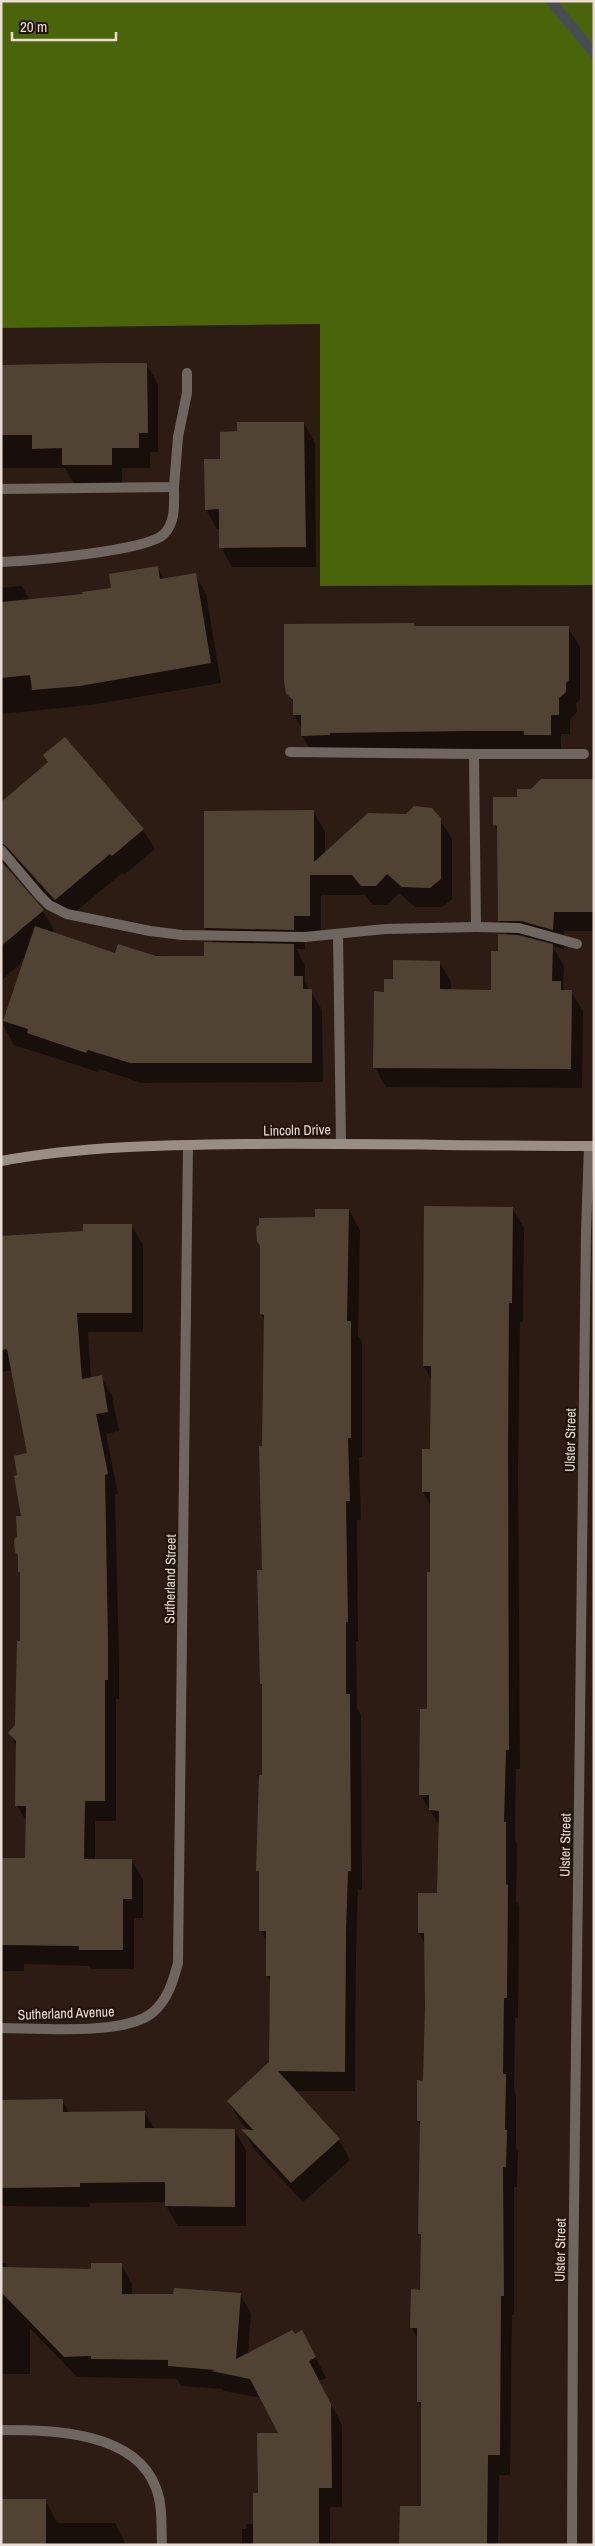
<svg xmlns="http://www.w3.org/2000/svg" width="595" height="2546" viewBox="0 0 595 2546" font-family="'Archivo Narrow',sans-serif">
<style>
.forest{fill:#4a6409}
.shadow{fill:#0007}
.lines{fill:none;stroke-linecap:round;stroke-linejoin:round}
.stream{stroke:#464d55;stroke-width:10}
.building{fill:#514334}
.lane{stroke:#6e665f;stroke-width:10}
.street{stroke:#6e665f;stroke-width:10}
.secondary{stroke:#9a8d83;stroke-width:10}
.labels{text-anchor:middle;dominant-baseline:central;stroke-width:4.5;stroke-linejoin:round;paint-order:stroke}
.street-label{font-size:14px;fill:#e9ddd6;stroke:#23130a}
</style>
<rect width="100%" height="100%" fill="#2d1c13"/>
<!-- forest -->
<path class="forest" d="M1 1H594V585L320 586V324L1 328Z"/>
<!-- shadow -->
<g class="shadow">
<path d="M147 365 158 384V452H150V468H122V484H74L65 468H1V366Z"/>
<path d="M304 423 315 443 316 567H232L221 548 220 529H217L206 510 221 460Z"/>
<path d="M157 567 165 580 195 574 206 594 221 683 91 705 1 714V588L22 586 30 601 84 595 113 589Z"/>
<path d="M568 627 580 647V700L576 703 577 712 570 719V734H561V754L313 755 302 735V728L294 715V704L287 692Z"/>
<path d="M65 739 143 830 155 849 124 875 122 873 67 919 19 865 12 863 7 865V869L43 911 54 930 52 933 116 954 205 957 214 944 205 928V812H314L325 832V854L440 819 452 839V899L442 907H415L399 893 387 905H373L365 895H321V936H305V949H296L305 965V982L322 1010 323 1082 142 1083 99 1069 98 1072 14 1045 3 1025 24 960 1 981V804L49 763Z"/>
<path d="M594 781V931H564V949L552 946 564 966 563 987 566 992H571L583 1011 582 1088 386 1087 375 1068 385 993 394 981 440 963 451 982V991H492L499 952 508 936 499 920V833L494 825 518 799 532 790Z"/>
<path d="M512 1208 524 1228 523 1322H520L518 1470 520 1769H516L515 1839 517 1843 516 1901 519 1906 518 2018H515L514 2090 516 2095V2147L518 2151 517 2187H514V2315H512L510 2475H499L498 2545H400L422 2507V2409L418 2401V2339L411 2327 422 2291 421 2127 418 2121 424 2082 426 2006 425 1944 419 1933V1894H439L440 1826 420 1795 428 1710 432 1574V1507L423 1492 431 1450 432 1380 424 1366Z"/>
<path d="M349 1210 360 1230 358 1335 362 1342V1457H359L361 1520H357L358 1641H356L357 1708 361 1715 362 1890H358L356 1952 355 2091H294L339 2140 350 2160 303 2202 254 2149 244 2131H249L240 2121 228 2101 270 2063 271 1982 267 1976V1942L261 1931V1876L258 1870 263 1777V1687L261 1684 265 1322 261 1314 316 1219Z"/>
<path d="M131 1225 143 1245V1332H88L91 1379 101 1377 112 1396 119 1431 106 1434 118 1494H115L119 1662V1699H116V1821H95V1860H132L143 1880V1918H134V1969H92L89 1966 24 1964V1971H1V1859L26 1860 27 1823 17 1805V1747L10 1733 17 1725 22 1643V1575L19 1557 16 1551 23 1517 19 1476 28 1454 12 1370 1 1372V1247Z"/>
<path d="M1 2100H62L69 2113 144 2112 154 2129 235 2131 246 2150V2226H178L166 2206V2202L90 2203V2207L1 2206Z"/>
<path d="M1 2263H5L9 2269 92 2270 121 2264 132 2284V2296L240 2294 251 2314 248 2354 313 2352 326 2378 319 2381 342 2425V2507H330V2545H242V2529H246V2524H255L259 2494 280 2435 262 2398 224 2391 222 2389 181 2386 177 2379 77 2377 30 2328V2374H1Z"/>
<path d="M46 2501 57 2523H115L126 2545H1Z"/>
</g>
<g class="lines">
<!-- stream -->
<path class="stream" d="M551 1 594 53"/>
</g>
<!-- building -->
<g class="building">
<path d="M111 363H147L148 433H139V448H112V465H62V448L32 449V435H1V365Z"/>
<path d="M237 422H304L306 547 219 548V509L205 510 204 459H220V432L237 431Z"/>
<path d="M158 566 160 579 196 573 211 663 80 686 32 690 30 675 1 678V602L83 594 82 592 111 588 109 574Z"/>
<path d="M414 623V626H569V680L566 683V692L559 698V715H551V735H524V731H468L330 733V735L301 736V715H293V700L286 693 284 681V624Z"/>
<path d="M65 737 144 829 112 856 110 854 55 900 6 846 1 843V802L48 762 43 755Z"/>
<path d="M541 779H594V912H554L553 930 521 921H498L497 826 493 825V797H517V789H531Z"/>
<path d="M414 806 432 808 441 818V879L430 888 402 887 387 874 376 886H361L352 875H310V916H294V930L204 928V811L314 810V862L368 813 406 814Z"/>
<path d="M1 861 44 910 1 946Z"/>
<path d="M35 926 115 953 118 944 156 956H204V942L294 944V976H303V989H312V1063H130L88 1050 86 1053 27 1033 28 1029 3 1021Z"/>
<path d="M498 934 518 935 553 944 552 981H561V990H572L571 1069 373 1068 374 991 384 992V979H393V960L440 961V989L491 990V951H498Z"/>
<path d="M424 1206 513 1207 512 1303H509L508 1449 509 1750H506L504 1822H506V1884L508 1885 507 1998H504L503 2074H506L505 2130H507L506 2167H503L504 2296H501L500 2455H488L487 2545H399L400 2506H421V2402H417V2328H410L411 2289 420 2290 421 2234H418L420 2121H417V2080L423 2081 425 2006 424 1933H418V1893H437L439 1811 429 1810V1795H419L420 1709H427V1572H430V1492H422V1449H430L431 1366H423Z"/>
<path d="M315 1209H349L347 1321H351V1438H348L350 1501H346L348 1622H346V1694H350L351 1871H348L346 1932 345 2072 278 2071 340 2139 291 2183 241 2129 253 2130 227 2101 269 2062 270 1976H266V1931H259V1871H256L259 1775H262V1684H260L257 1570H262L259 1446H262L264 1315 260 1314V1246L257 1241 256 1227 259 1225V1218L315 1217Z"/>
<path d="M83 1224H132V1313H77L82 1379 102 1375 108 1412 96 1414 108 1474 105 1475 108 1641V1680H105V1801H85L84 1859H132V1899H123V1950H79V1946L1 1945V1858H25L26 1806H15L16 1741 8 1733 15 1725 17 1641H20V1572H18V1555L15 1552 14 1540 17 1536 16 1516H21L14 1476 17 1475 14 1456 27 1453 7 1349 1 1350V1236L83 1231Z"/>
<path d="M63 2099V2112L145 2111V2128L235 2129V2207L165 2206V2182L80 2183V2187L1 2188V2100Z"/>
<path d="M91 2263H122V2294H173L174 2288 241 2293 236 2359 292 2330 295 2334 302 2330 316 2357 309 2361 331 2404 332 2488H319V2545H253V2493H258L257 2433H278L250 2379 211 2371 215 2370 168 2366V2360L91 2359V2356L64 2357 1 2292V2267L91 2269Z"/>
<rect x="1" y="2499" width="45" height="46"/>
</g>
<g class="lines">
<!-- lane -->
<g class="lane">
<path d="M1 489 174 487 178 437 187 393V373"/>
<path d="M1 562C28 561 148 551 164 534 176 522 174 503 174 487"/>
<path d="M474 754H584"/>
<path d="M1 850 40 896 49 905 67 914 150 931 182 935 305 937 385 929 476 927 474 754 290 752"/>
<path d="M476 927 519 928 577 944"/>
<path d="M338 934 341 1143"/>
</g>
<!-- street -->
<g class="street">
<path d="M1 2028C38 2028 123 2036 152 2013 168 2000 173 1981 178 1963L188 1145"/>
<path d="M1 2430C51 2430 135 2431 156 2488 163 2506 161 2526 162 2545"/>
<path d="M572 2545 573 2291 586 1231 589 1146"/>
</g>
<!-- secondary -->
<path class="secondary" d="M1 1161C82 1146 164 1145 246 1144 362 1143 478 1146 594 1146"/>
</g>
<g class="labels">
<!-- street labels -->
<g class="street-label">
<text transform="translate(297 1130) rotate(-1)">Lincoln Drive</text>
<text transform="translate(570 1440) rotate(-89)">Ulster Street</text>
<text transform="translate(170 1579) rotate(-89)">Sutherland Street</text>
<text transform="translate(565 1845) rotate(-89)">Ulster Street</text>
<text transform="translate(66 2013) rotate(-2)">Sutherland Avenue</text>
<text transform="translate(560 2250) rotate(-89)">Ulster Street</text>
</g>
</g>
<!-- border -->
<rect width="595" height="2546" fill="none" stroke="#e9ddd6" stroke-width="5"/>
<!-- scale -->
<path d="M12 32v8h104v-8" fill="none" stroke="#e9ddd6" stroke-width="2.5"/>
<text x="20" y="32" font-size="15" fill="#e9ddd6" stroke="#23130a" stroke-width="4" paint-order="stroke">20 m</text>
</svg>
